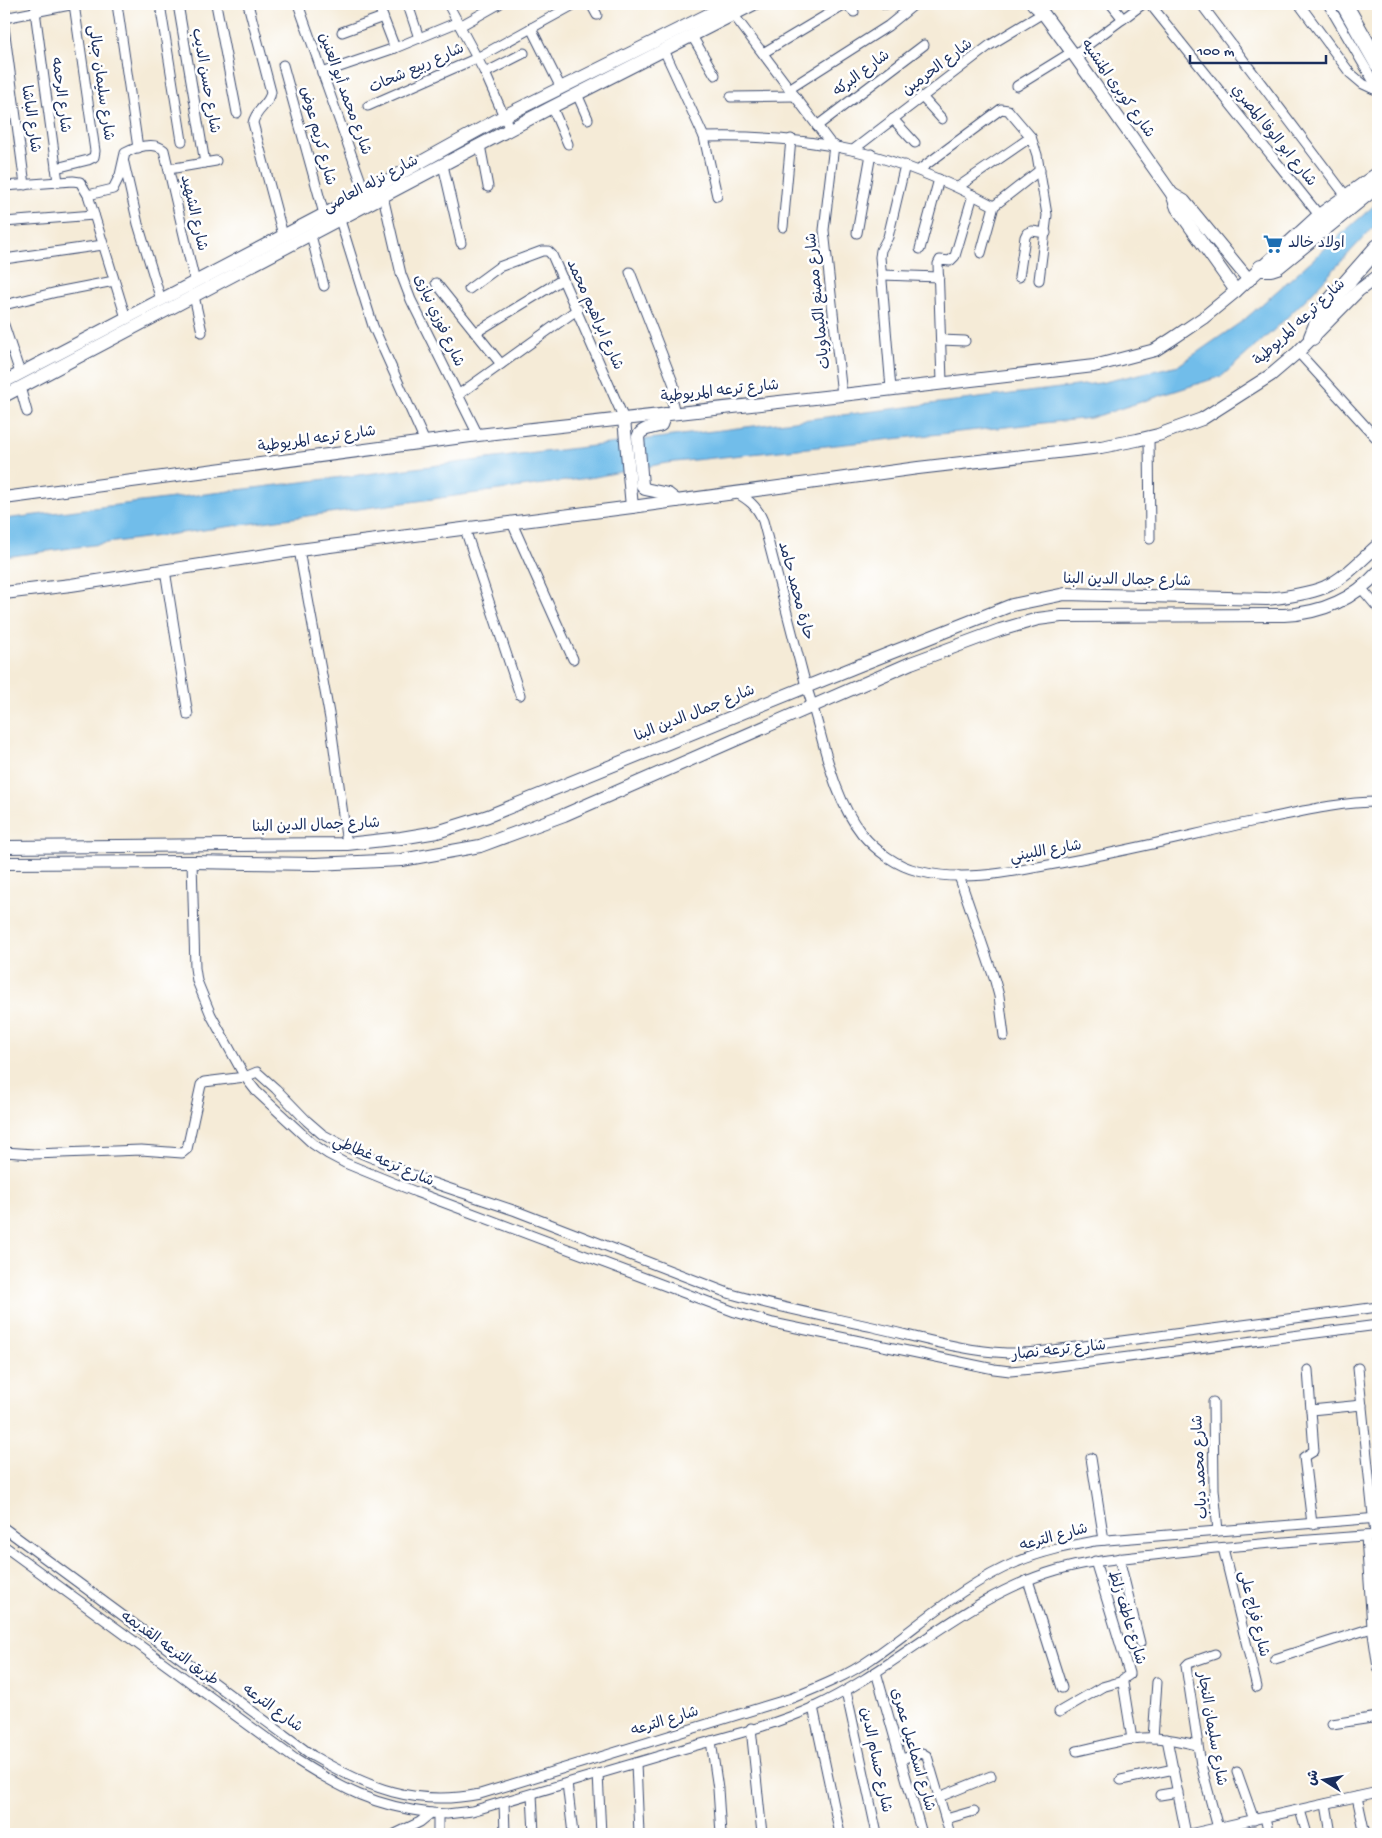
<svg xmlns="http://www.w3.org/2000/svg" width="1382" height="1838" viewBox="0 0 1382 1838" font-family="'Gochi Hand','Playpen Sans Arabic',sans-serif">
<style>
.water{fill:#71bdea;stroke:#4676a4}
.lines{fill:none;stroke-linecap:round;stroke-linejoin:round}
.street-casing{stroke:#3c4b70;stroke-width:11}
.secondary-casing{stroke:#3c4b70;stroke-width:14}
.highway-casing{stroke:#3c4b70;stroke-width:18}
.street{stroke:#fff;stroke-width:9}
.secondary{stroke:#fff;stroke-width:12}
.highway{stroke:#fff;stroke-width:16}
.labels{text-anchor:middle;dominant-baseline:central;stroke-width:5;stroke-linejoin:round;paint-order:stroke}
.street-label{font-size:15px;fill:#1b2f5e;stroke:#fff}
.poi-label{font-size:15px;fill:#1b2f5e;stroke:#fff;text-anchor:start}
</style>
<rect width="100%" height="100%" fill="#fff"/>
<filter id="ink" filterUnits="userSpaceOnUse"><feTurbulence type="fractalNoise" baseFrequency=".02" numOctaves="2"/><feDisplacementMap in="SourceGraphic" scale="10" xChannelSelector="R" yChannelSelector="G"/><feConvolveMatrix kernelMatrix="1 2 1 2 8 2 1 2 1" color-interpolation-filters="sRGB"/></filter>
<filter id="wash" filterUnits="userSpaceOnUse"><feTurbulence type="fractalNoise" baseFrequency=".0096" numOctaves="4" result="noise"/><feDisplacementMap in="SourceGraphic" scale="20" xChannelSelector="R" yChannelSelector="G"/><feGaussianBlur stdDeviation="1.12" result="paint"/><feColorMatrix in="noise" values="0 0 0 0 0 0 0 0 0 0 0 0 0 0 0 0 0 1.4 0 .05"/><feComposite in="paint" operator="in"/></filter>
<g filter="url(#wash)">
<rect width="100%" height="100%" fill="#f5ebd7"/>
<!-- water -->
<path class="water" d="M1378 202V222L1311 294 1275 329 1222 376 1091 418 666 463 595 477 4 557V519L1100 383 1179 365 1244 320Z"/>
</g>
<g filter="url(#ink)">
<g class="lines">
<defs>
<g id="street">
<path d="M117 4 138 148"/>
<path d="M160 4 182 141"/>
<path d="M178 4 205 163"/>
<path d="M216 4 237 113"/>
<path d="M248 4 271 92C270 104 255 110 253 123L283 235"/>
<path d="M298 4 365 193"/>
<path d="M378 4 395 48"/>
<path d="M448 4 485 73 510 130"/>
<path d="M591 4 597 15"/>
<path d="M846 4 854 12"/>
<path d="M885 4H886"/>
<path d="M1111 4 1123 19"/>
<path d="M1150 4 1319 215"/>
<path d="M1201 4 1346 196"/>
<path d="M1299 4 1350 73 1363 84 1378 91"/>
<path d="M1328 4 1378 89"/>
<path d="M408 5 419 38"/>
<path d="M35 11 58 182"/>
<path d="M733 14 831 144"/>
<path d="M4 18 75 4"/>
<path d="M460 26 499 4"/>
<path d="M4 27 25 185"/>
<path d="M531 28 561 88"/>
<path d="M342 32 383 17"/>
<path d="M692 36 715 75"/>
<path d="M664 50 704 137 717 196"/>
<path d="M763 53 845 4"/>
<path d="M1074 55 1143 4"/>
<path d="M283 65 324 214"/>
<path d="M322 73 395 48 458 22"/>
<path d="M485 73 524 53"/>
<path d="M1017 86 1072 52"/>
<path d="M789 89 888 26 915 4"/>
<path d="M577 94 588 119"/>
<path d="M731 97 795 96"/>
<path d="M922 97 942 119"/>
<path d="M368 106 477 58 575 4"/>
<path d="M552 107 568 144"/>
<path d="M893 119 915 143"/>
<path d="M817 126 924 45"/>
<path d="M704 137C817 134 894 153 994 206"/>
<path d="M480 145 488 187"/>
<path d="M834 145 824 230 842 395"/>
<path d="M853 150 990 45 1043 13"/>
<path d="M124 163 138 224 161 300"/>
<path d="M443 165 461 243"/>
<path d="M56 168 88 160 94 157 95 151 74 4"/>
<path d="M169 169 216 161"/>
<path d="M919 170 1001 109 1008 110 1031 137 1037 155 1047 215 1039 280"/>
<path d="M4 186 73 181 80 182 88 195 126 318"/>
<path d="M958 187 1031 137"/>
<path d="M382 192 401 274 411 300 478 435"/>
<path d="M88 195 113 189 120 175 125 153C136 147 154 141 164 150L195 282"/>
<path d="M340 220 373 326 425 442"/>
<path d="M4 222 94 215"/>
<path d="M783 227 791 139"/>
<path d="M857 233 871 154"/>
<path d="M311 235 324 286"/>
<path d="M920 249 939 179"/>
<path d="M981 253 994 206 1040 170"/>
<path d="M4 259 103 245"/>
<path d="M630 272 674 385 672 401 675 413"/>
<path d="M882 275 939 277"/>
<path d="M1019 277 1025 237 1027 233 1032 231 1046 233"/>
<path d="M436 283 501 364"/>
<path d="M469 289 499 267 542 251H548L552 255 624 419"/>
<path d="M194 296 202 332"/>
<path d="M4 305 57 292 114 281"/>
<path d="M4 325 20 373"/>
<path d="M475 333 563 279"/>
<path d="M941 340 965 341"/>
<path d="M1298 352 1378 440"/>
<path d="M942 382 938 264 940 260 950 261 955 256 973 195"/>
<path d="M20 387 27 412"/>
<path d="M891 389 880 257 881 250 888 237 905 165"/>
<path d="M458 395 578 309"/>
<path d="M1149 437 1150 539"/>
<path d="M735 492C749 500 757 506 763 521L806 686C824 735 829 792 862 834 876 851 897 866 918 871 961 882 1006 873 1049 865 1118 853 1186 836 1255 821 1296 813 1337 802 1378 802"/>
<path d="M512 523 573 659"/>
<path d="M465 529 520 695"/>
<path d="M299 550 330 719 347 844"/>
<path d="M165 570 188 715"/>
<path d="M1362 589 1378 608"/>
<path d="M192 862 195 968 197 981 211 1015 245 1077 256 1091 313 1144 328 1154 345 1163 416 1192 735 1312 773 1323 994 1369 1010 1371 1043 1368 1378 1325"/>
<path d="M959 876 995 981 999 996 1004 1036"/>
<path d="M4 1152 34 1154 141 1150 182 1153 187 1149 201 1085 204 1082 245 1077 257 1072 276 1089 307 1121 322 1134 344 1146 427 1181 516 1211 728 1293C776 1307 825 1316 873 1327 927 1339 983 1358 1038 1352L1378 1307"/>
<path d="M1358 1368 1375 1535"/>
<path d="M1308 1370 1314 1451 1304 1457 1312 1524"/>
<path d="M1213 1402 1214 1489 1218 1531"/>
<path d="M1311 1410 1362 1405"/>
<path d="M1091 1458 1104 1540"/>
<path d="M4 1528 313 1756C368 1788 415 1807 480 1794L792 1698C819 1687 847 1676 871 1659 919 1626 963 1584 1017 1562 1042 1551 1069 1546 1095 1541L1378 1518"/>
<path d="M1366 1536 1372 1627 1378 1668"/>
<path d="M4 1546 295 1759C342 1789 374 1806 431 1813"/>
<path d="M1223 1548 1257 1687"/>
<path d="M1119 1558 1140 1643"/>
<path d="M1095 1561 1129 1673V1675L1123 1679V1683L1132 1739"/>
<path d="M1028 1580 1062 1688"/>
<path d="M1215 1654 1189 1663 1186 1666 1201 1765 1218 1828"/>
<path d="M1275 1659 1378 1626"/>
<path d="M876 1672 922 1834"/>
<path d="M846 1691 877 1834"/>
<path d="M813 1707 840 1834"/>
<path d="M1059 1712 1102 1687 1123 1681"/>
<path d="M1332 1724 1378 1717"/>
<path d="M751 1728 762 1834"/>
<path d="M1153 1738 1157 1682"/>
<path d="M1167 1739 1186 1834"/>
<path d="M711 1741 718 1789 721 1834"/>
<path d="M1077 1751C1099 1747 1120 1739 1143 1738 1161 1737 1179 1741 1197 1745"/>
<path d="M901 1759 922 1753 927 1756 950 1834"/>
<path d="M636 1763 639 1834"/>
<path d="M1237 1772 1254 1820"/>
<path d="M598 1774 601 1834"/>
<path d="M1121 1780 1174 1769"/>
<path d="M567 1783 573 1834"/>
<path d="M532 1794 534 1834"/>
<path d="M1160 1795 1178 1792"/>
<path d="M939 1797 991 1776"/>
<path d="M1357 1797 1365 1834"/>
<path d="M504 1802 505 1834"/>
<path d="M1326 1804 1331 1834"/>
<path d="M1300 1810 1307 1834"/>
<path d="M438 1814V1834"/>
<path d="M1265 1818 1269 1834"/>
<path d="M946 1819 974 1811"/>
<path d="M395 1834 420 1822 431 1813 447 1814 472 1811C540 1791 608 1771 676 1751 721 1738 772 1726 814 1707 898 1668 966 1596 1057 1570 1092 1560 1126 1558 1162 1554 1234 1545 1306 1540 1378 1535"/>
<path d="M1189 1834 1378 1792"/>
</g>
<g id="secondary">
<path d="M1033 4 1043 13 1074 55 1172 194 1177 208 1236 291"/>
<path d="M1172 194 1184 201 1249 280"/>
<path d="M4 382 365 193 504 116 730 4"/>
<path d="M4 396 552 107 754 4"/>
<path d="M665 414 661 425C652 428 641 428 638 437L642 485 645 489 668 494 677 501"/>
<path d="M624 419 632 507"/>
<path d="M4 498 478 435 842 395 1094 366 1155 350 1172 339 1203 318 1236 291 1319 215 1378 173"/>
<path d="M4 593 71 585 299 550 632 507 918 468 1101 447 1137 440 1158 435 1202 419 1271 375 1298 352 1358 291 1378 276"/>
<path d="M4 847 347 844 401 838 437 832 488 816 865 663 1012 605 1065 594 1267 599C1286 597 1307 594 1325 587 1345 578 1362 559 1378 545"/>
<path d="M4 863 192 862 315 864 402 860 480 846 564 815 911 663 1000 630 1038 619 1061 616 1284 615C1321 613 1353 600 1378 572"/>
</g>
<g id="highway">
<path d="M1344 4 1378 64"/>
<path d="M1261 268H1271L1277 266 1378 184"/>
<path d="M1312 337 1321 315 1327 305 1378 247"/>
</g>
</defs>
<!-- street casing -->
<use href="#street" class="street-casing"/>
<!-- secondary casing -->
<use href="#secondary" class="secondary-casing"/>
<!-- highway casing -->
<use href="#highway" class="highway-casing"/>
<!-- street -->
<use href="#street" class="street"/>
<!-- secondary -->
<use href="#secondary" class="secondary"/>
<!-- highway -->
<use href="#highway" class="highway"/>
</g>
</g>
<!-- icons -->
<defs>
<symbol id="supermarket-bare" viewBox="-9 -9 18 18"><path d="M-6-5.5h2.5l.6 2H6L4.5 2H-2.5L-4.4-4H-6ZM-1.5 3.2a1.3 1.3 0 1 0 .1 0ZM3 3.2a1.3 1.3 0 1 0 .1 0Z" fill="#1f6fb2" stroke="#fff" stroke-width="2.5" paint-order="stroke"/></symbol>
</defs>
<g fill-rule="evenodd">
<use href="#supermarket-bare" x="1259" y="230" width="28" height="28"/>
</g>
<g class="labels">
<!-- street labels -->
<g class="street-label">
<text transform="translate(938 68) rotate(-37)">شارع الحرمين</text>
<text transform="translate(417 69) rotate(-24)">شارع ربيع شحات</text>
<text transform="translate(862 74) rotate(-37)">شارع البركه</text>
<text transform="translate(205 81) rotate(80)">شارع حسن الديب</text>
<text transform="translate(100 83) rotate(82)">شارع سليمان جبالى</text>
<text transform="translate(1117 89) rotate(55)">شارع كوبرى المنشيه</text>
<text transform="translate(344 94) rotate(70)">شارع محمد أبو العنين</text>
<text transform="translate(60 95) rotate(83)">شارع الرحمه</text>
<text transform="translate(30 119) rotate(82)">شارع الباشا</text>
<text transform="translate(317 136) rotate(75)">شارع كريم عوض</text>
<text transform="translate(1273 136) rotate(51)">شارع ابو الوفا المصري</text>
<text transform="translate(371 185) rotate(-28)">شارع نزله العاصى</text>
<text transform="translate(193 213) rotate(77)">شارع الشهيد</text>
<text transform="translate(819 301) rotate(-96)">شارع مصنع الكيماويات</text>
<text transform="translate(594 315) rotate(66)">شارع ابراهيم محمد</text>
<text transform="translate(438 321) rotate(65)">شارع فوزي نيازى</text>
<text transform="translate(1300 323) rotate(-43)">شارع ترعه المريوطية</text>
<text transform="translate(720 392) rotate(-6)">شارع ترعه المريوطية</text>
<text transform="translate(317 440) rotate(-8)">شارع ترعه المريوطية</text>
<text transform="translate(1127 581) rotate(1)">شارع جمال الدين البنا</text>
<text transform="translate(795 591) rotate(75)">حارة محمد حامد</text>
<text transform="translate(695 714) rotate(-22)">شارع جمال الدين البنا</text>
<text transform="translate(316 826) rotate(-2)">شارع جمال الدين البنا</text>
<text transform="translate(1046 852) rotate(-10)">شارع اللبيني</text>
<text transform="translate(383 1162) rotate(23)">شارع ترعه غطاطي</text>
<text transform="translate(1059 1351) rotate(-6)">شارع ترعه نصار</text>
<text transform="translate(1201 1467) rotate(-93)">شارع محمد دياب</text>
<text transform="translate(1054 1538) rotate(-15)">شارع الترعه</text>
<text transform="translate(1253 1614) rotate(76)">شارع فراج على</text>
<text transform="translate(1126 1618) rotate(73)">شارع عاطف زلط</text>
<text transform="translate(169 1649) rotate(36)">طريق الترعه القديمه</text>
<text transform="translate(272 1709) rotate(36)">شارع الترعه</text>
<text transform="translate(665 1722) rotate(-17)">شارع الترعه</text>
<text transform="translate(1211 1729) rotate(80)">شارع سليمان النجار</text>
<text transform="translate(912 1750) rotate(74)">شارع اسماعيل عمرى</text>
<text transform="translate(875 1760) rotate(78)">شارع حسام الدين</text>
</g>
<!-- poi labels -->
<g class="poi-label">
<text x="1288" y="244">اولاد خالد</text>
</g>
</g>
<!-- margin -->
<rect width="1382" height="1838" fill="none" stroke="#fff" stroke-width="20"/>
<!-- north arrow -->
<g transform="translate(1324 1780) rotate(281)" stroke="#ffffff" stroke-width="4" paint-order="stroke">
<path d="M0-4L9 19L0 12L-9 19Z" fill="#1b2f5e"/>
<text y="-8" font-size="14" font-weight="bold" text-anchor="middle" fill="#1b2f5e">ش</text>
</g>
<!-- scale -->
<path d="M1190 55v8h136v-8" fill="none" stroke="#1b2f5e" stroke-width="2.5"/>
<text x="1197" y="55" font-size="15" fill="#1b2f5e" stroke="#ffffff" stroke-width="4" paint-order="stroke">100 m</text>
</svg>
